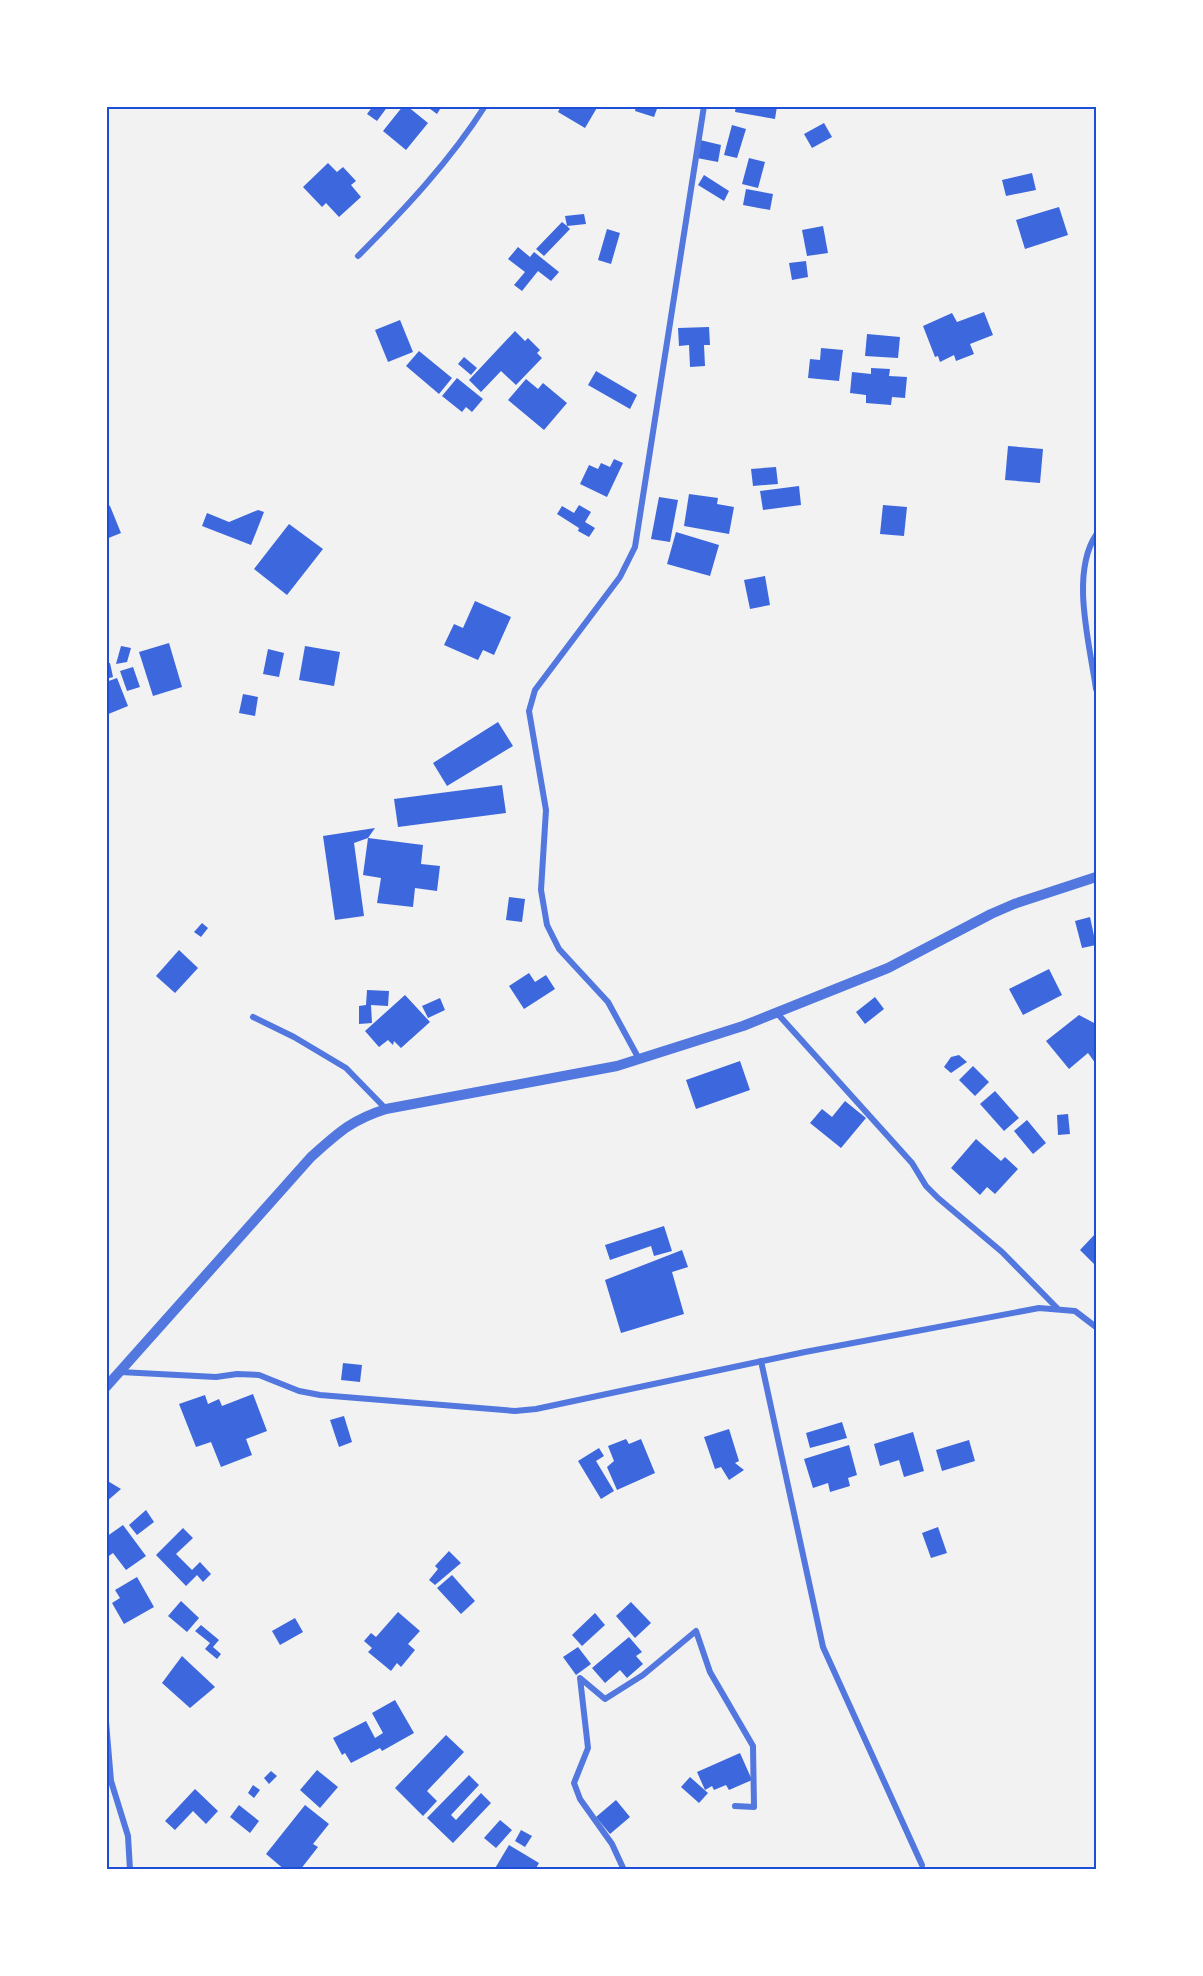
<svg xmlns="http://www.w3.org/2000/svg" width="1203" height="1976" viewBox="0 0 1203 1976" font-family="'Roboto Condensed',sans-serif">
<style>
.building{fill:#3d67dc}
.lines{fill:none;stroke-linecap:round;stroke-linejoin:round}
.minor{stroke:#5277de;stroke-width:6}
.tertiary{stroke:#5277de;stroke-width:10}
.neatline{fill:none;stroke:#1d4ed8;stroke-width:2}
</style>
<rect width="100%" height="100%" fill="#f2f2f2"/>
<!-- building -->
<g class="building">
<path d="M373 106H388L377 121 367 114Z"/>
<path d="M403 106H407L428 123 406 150 383 131Z"/>
<path d="M426 106H442L437 114Z"/>
<path d="M561 106H598L585 128 558 112Z"/>
<path d="M636 106H658L654 117 635 111Z"/>
<path d="M736 106H777L775 119 735 112Z"/>
<path d="M824 123 832 137 812 148 804 134Z"/>
<path d="M732 125 746 129 737 158 724 155Z"/>
<path d="M700 140 721 145 718 162 697 158Z"/>
<path d="M749 158 765 162 758 188 742 184Z"/>
<path d="M328 163 337 172 343 167 356 181 351 185 361 197 339 217 326 203 322 207 303 187Z"/>
<path d="M1032 173 1036 190 1006 196 1002 180Z"/>
<path d="M704 175 729 191 724 201 698 185Z"/>
<path d="M746 189 773 194 770 210 743 205Z"/>
<path d="M1059 207 1068 235 1025 249 1016 220Z"/>
<path d="M584 214 586 224 567 226 570 229 544 256 536 249 562 222 567 226 565 216Z"/>
<path d="M823 226 828 253 807 256 802 230Z"/>
<path d="M607 229 620 233 611 264 598 260Z"/>
<path d="M518 247 530 257 534 252 559 272 551 281 538 271 522 291 514 285 525 272 508 259Z"/>
<path d="M806 261 808 277 792 280 789 263Z"/>
<path d="M984 312 993 335 970 344 974 354 956 361 954 355 940 362 938 356 935 357 923 326 952 313 957 322Z"/>
<path d="M400 320 413 352 388 362 375 330Z"/>
<path d="M709 327 710 345H704L705 366 690 367 689 345 679 346 678 328Z"/>
<path d="M515 331 525 341 528 338 540 350 537 353 542 358 516 385 501 371 481 392 469 380Z"/>
<path d="M867 334 900 337 898 358 865 356Z"/>
<path d="M821 348 843 350 839 381 808 378 810 359 820 360Z"/>
<path d="M419 351 452 378 439 394 406 366Z"/>
<path d="M464 357 477 368 471 375 458 364Z"/>
<path d="M871 368 890 369 889 376 907 377 905 398 892 397 891 405 866 403V395L850 393 852 372 871 374Z"/>
<path d="M596 371 637 395 630 409 588 385Z"/>
<path d="M457 378 483 399 472 412 466 407 462 412 442 396Z"/>
<path d="M526 379 538 389 543 383 567 403 544 430 508 400Z"/>
<path d="M1008 446 1043 449 1040 483 1005 480Z"/>
<path d="M614 459 623 463 607 497 580 484 589 465 598 469 601 463 610 467Z"/>
<path d="M776 467 778 484 753 486 751 469Z"/>
<path d="M799 486 801 505 763 510 760 491Z"/>
<path d="M689 494 718 498 717 504 734 507 729 534 684 526Z"/>
<path d="M659 497 678 500 670 542 651 539Z"/>
<path d="M106 503 110 506 121 533 106 539Z"/>
<path d="M579 505 591 512 585 522 595 528 589 537 578 531 579 528 557 514 562 506 574 513Z"/>
<path d="M883 505 907 507 904 536 880 534Z"/>
<path d="M258 510 264 512 251 545 202 526 207 513 229 522Z"/>
<path d="M289 524 323 549 287 595 254 569Z"/>
<path d="M676 532 719 545 710 576 667 564Z"/>
<path d="M765 576 770 605 750 609 744 580Z"/>
<path d="M475 601 511 617 494 655 483 650 478 660 444 645 454 624 463 628Z"/>
<path d="M169 643 182 687 153 696 139 652Z"/>
<path d="M121 646 131 648 127 662 116 664Z"/>
<path d="M305 646 340 652 334 686 299 680Z"/>
<path d="M268 649 284 653 279 677 263 674Z"/>
<path d="M106 663H110L113 677 106 679Z"/>
<path d="M133 667 140 687 127 691 120 671Z"/>
<path d="M117 678 128 706 106 715V682Z"/>
<path d="M243 694 258 697 255 716 239 713Z"/>
<path d="M498 722 513 746 447 786 433 763Z"/>
<path d="M502 785 506 813 398 827 394 799Z"/>
<path d="M375 828 368 838 354 843 364 916 335 920 323 836Z"/>
<path d="M368 838 423 845 421 864 440 866 437 891 415 888 413 907 377 903 381 878 363 875Z"/>
<path d="M509 897 525 899 522 922 506 920Z"/>
<path d="M1090 917 1096 945 1082 948 1075 921Z"/>
<path d="M202 923 208 928 201 937 194 932Z"/>
<path d="M179 950 198 968 175 993 156 976Z"/>
<path d="M1049 969 1062 995 1023 1015 1009 989Z"/>
<path d="M529 973 535 982 546 975 555 989 524 1009 509 986Z"/>
<path d="M367 990 389 991 388 1006 371 1005 372 1023 359 1024V1006L366 1005Z"/>
<path d="M405 995 430 1022 401 1048 394 1041 393 1045 388 1040 379 1047 365 1031Z"/>
<path d="M875 997 884 1009 865 1024 856 1012Z"/>
<path d="M440 998 445 1010 428 1018 422 1006Z"/>
<path d="M1079 1015 1096 1024V1064L1088 1053 1069 1069 1046 1041Z"/>
<path d="M959 1055 967 1062 951 1073 944 1067 951 1057Z"/>
<path d="M740 1061 750 1090 696 1109 686 1080Z"/>
<path d="M973 1066 989 1082 975 1096 959 1080Z"/>
<path d="M995 1091 1019 1118 1004 1131 980 1104Z"/>
<path d="M845 1101 866 1118 841 1148 810 1123 822 1109 832 1117Z"/>
<path d="M1068 1114 1070 1134 1058 1135 1057 1115Z"/>
<path d="M1027 1120 1046 1143 1033 1154 1014 1131Z"/>
<path d="M976 1139 1001 1161 1005 1157 1018 1169 995 1194 987 1187 980 1195 951 1168Z"/>
<path d="M664 1226 672 1251 654 1256 651 1246 610 1260 605 1245Z"/>
<path d="M1096 1233V1266L1080 1250Z"/>
<path d="M682 1250 688 1267 672 1272 684 1314 621 1333 605 1280Z"/>
<path d="M343 1363 362 1365 360 1382 341 1380Z"/>
<path d="M253 1394 267 1431 246 1439 252 1455 221 1467 211 1442 196 1447 179 1404 205 1395 208 1404 219 1399 222 1406Z"/>
<path d="M344 1416 352 1442 339 1447 330 1420Z"/>
<path d="M842 1422 847 1438 810 1448 806 1433Z"/>
<path d="M729 1429 739 1461 735 1463 744 1470 729 1480 721 1467 715 1469 704 1437Z"/>
<path d="M913 1432 924 1471 904 1477 899 1460 880 1466 874 1444Z"/>
<path d="M626 1439 629 1444 641 1439 655 1473 617 1490 607 1467 614 1461 608 1446Z"/>
<path d="M969 1440 975 1461 942 1471 936 1450Z"/>
<path d="M849 1445 857 1475 848 1478 850 1486 830 1492 828 1483 813 1488 804 1459Z"/>
<path d="M599 1448 604 1456 596 1461 614 1491 601 1499 578 1461Z"/>
<path d="M106 1480 121 1489 106 1502Z"/>
<path d="M146 1510 154 1522 137 1535 129 1525Z"/>
<path d="M123 1525 146 1556 126 1570 113 1553 106 1558V1537Z"/>
<path d="M938 1527 947 1553 931 1558 922 1533Z"/>
<path d="M183 1528 193 1538 176 1554 192 1570 200 1562 211 1574 203 1582 197 1575 186 1586 156 1555Z"/>
<path d="M449 1551 461 1563 435 1585 429 1580 438 1569 435 1566Z"/>
<path d="M452 1575 475 1601 461 1614 437 1588Z"/>
<path d="M137 1577 154 1607 124 1624 112 1603 120 1598 115 1590Z"/>
<path d="M181 1601 199 1618 187 1632 168 1616Z"/>
<path d="M631 1602 651 1623 635 1638 616 1616Z"/>
<path d="M398 1612 420 1631 408 1644 415 1650 401 1667 397 1663 391 1671 368 1652 372 1648 364 1641 371 1633 376 1637Z"/>
<path d="M595 1613 605 1625 582 1646 572 1635Z"/>
<path d="M295 1618 303 1632 280 1645 272 1631Z"/>
<path d="M201 1625 219 1640 213 1647 221 1654 217 1659 205 1649 210 1643 195 1631Z"/>
<path d="M629 1637 642 1652 636 1656 643 1664 627 1678 620 1670 605 1683 592 1668Z"/>
<path d="M578 1647 591 1664 576 1675 563 1657Z"/>
<path d="M182 1656 215 1687 190 1708 162 1683Z"/>
<path d="M395 1700 414 1733 382 1751 380 1748 351 1763 345 1753 342 1755 333 1738 366 1721 375 1738 383 1733 372 1713Z"/>
<path d="M446 1735 464 1752 427 1791 437 1801 423 1816 395 1788Z"/>
<path d="M740 1753 752 1780 729 1790 726 1785 714 1790 712 1786 705 1790 697 1772Z"/>
<path d="M317 1770 338 1787 320 1808 300 1790Z"/>
<path d="M271 1771 277 1776 269 1784 264 1778Z"/>
<path d="M469 1775 479 1785 451 1815 456 1820 481 1793 491 1803 453 1843 427 1818Z"/>
<path d="M690 1777 708 1793 699 1803 681 1787Z"/>
<path d="M253 1785 260 1790 254 1798 248 1793Z"/>
<path d="M195 1789 218 1811 206 1824 193 1811 175 1830 165 1821Z"/>
<path d="M616 1800 630 1817 610 1834 596 1817Z"/>
<path d="M239 1805 259 1821 250 1833 230 1817Z"/>
<path d="M305 1805 329 1824 313 1844 318 1847 300 1870H285L266 1854Z"/>
<path d="M500 1820 512 1830 496 1848 484 1838Z"/>
<path d="M521 1830 532 1836 525 1847 515 1841Z"/>
<path d="M509 1845 539 1863 535 1870H494Z"/>
</g>
<g class="lines">
<!-- minor -->
<g class="minor">
<path d="M358 256C404 210 450 161 485 106"/>
<path d="M1096 535C1070 574 1090 645 1096 689"/>
<path d="M776 1012 912 1163 926 1186 938 1198 1002 1252 1057 1308"/>
<path d="M253 1017 294 1037 346 1068 386 1109"/>
<path d="M639 1059 608 1002 559 949 547 925 541 890 546 810 529 711 535 690 620 577 635 547 704 106"/>
<path d="M761 1361 823 1647 922 1865"/>
<path d="M120 1372 216 1377 237 1374 259 1375 299 1391 320 1395 515 1411 536 1409 805 1352 1039 1308 1075 1311 1096 1327"/>
<path d="M106 1722 111 1781 128 1836 130 1870"/>
<path d="M624 1870 612 1844 580 1799 574 1783 588 1748 580 1678 605 1699 643 1675 696 1631 710 1672 753 1746 754 1807 735 1806"/>
</g>
<!-- tertiary -->
<path class="tertiary" d="M106 1387 311 1157C338 1133 351 1120 386 1109L617 1066 743 1026 888 968 991 914 1014 904 1096 877"/>
</g>
<!-- border -->
<rect width="1203" height="1976" fill="none" stroke="#ffffff" stroke-width="216"/>
<rect x="108" y="108" width="987" height="1760" class="neatline"/>
</svg>
